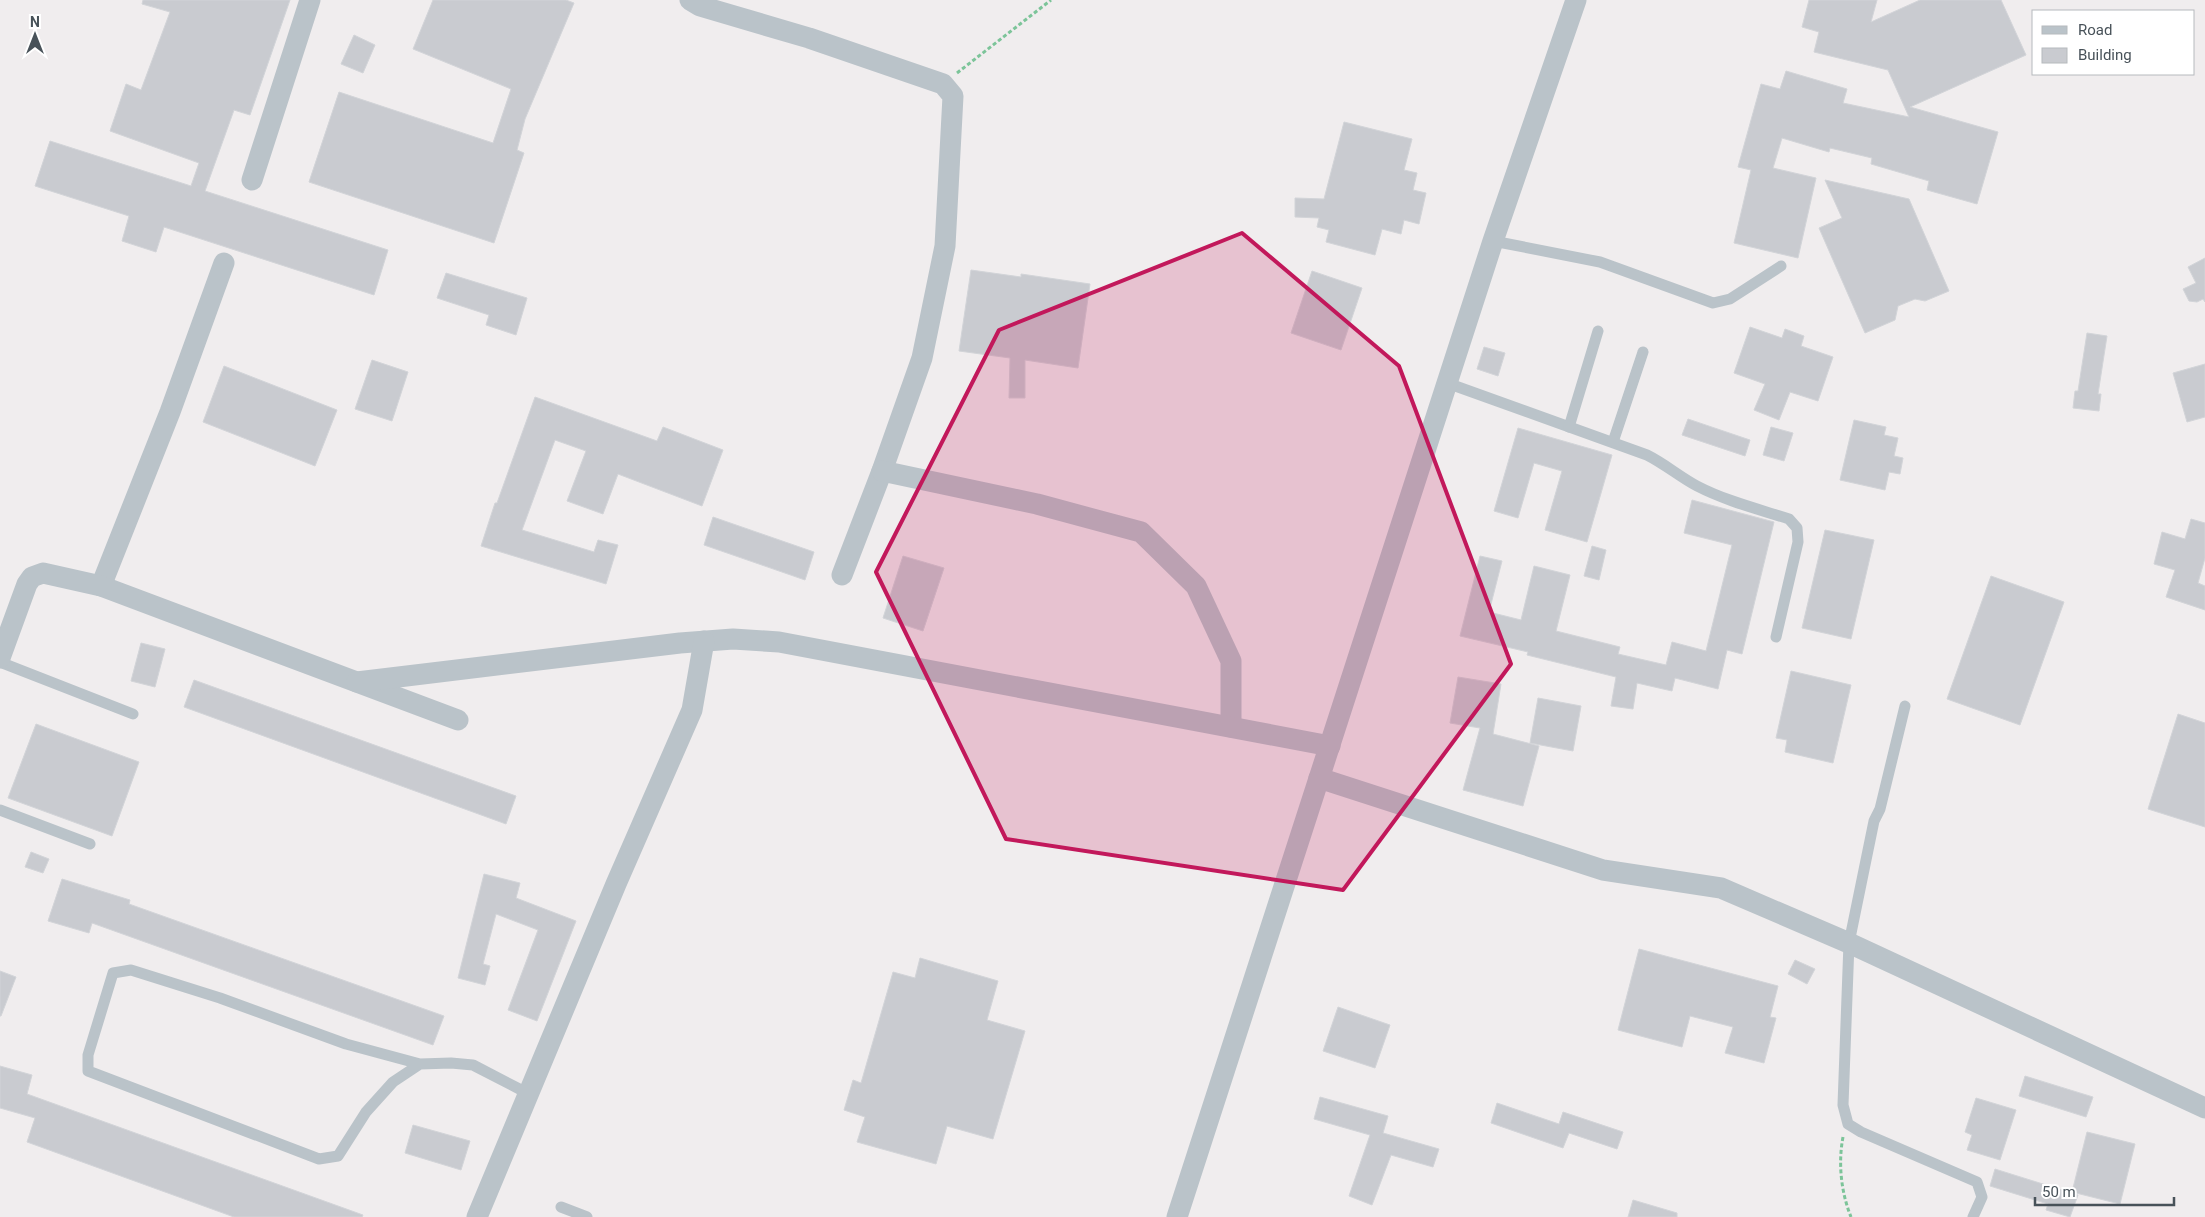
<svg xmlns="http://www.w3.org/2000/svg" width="2205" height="1217" viewBox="0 0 2205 1217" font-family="Roboto,sans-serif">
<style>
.building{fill:#c9cbd0;stroke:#d2d4d8}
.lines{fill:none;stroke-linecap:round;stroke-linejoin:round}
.path{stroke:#7cc499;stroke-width:3;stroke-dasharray:4 2.5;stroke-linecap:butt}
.lane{stroke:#bac3c9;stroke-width:11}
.street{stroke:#bac3c9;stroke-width:21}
.marked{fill:#c2185b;fill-opacity:0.2;stroke:#c2185b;stroke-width:4;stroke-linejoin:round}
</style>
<rect width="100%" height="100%" fill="#f0edee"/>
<!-- building -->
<g class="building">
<path d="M143 0H290L250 115 234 110 205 191 388 250 374 295 164 227 156 252 122 241 129 216 35 186 50 141 191 186 199 163 110 131 126 84 141 90 170 12 142 4Z"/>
<path d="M433 0H566L574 3 525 119 517 150 524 153 494 243 309 182 339 92 493 143 511 89 413 49Z"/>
<path d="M1809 0H1877L1871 22 1920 0H2001L2026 55 1910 107 1998 132 1977 204 1927 190 1929 181 1871 164 1872 158 1830 148 1829 152 1782 138 1773 168 1816 178 1798 258 1734 243 1751 170 1738 167 1761 84 1780 89 1786 71 1847 89 1843 103 1909 117 1888 70 1814 52 1819 32 1802 27Z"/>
<path d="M354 35 375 45 363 73 341 64Z"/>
<path d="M1344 122 1412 139 1404 170 1417 173 1413 190 1426 193 1419 224 1404 220 1401 234 1382 229 1375 255 1326 242 1329 230 1317 227 1319 218 1295 217V198L1324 199Z"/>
<path d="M1825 180 1909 199 1949 291 1925 301 1915 299 1898 306 1895 320 1865 333 1819 228 1842 218Z"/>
<path d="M2205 258V302L2203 299 2197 302 2189 301 2183 289 2196 283 2188 267Z"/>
<path d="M971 270 1021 277V274L1090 284 1078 368 1025 360V398H1009L1010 358 959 351Z"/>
<path d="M1312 271 1362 288 1341 350 1291 333Z"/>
<path d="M446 273 527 298 516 335 486 325 489 315 437 298Z"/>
<path d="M1750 327 1782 338 1785 329 1804 336 1801 346 1833 357 1818 401 1790 392 1779 420 1754 410 1765 384 1734 373Z"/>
<path d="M2087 333 2107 336 2098 394H2101L2099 411 2073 408 2075 391H2078Z"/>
<path d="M1484 347 1505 353 1498 376 1477 369Z"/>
<path d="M372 360 408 372 392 421 355 409Z"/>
<path d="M2205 364V417L2187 422 2173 373Z"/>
<path d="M224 366 337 410 315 466 203 422Z"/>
<path d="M535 397 657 441 663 427 723 450 702 506 618 474 603 514 567 501 586 451 555 440 522 530 594 552 598 540 618 545 606 584 481 546 495 503H497Z"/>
<path d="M1688 419 1750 440 1745 456 1682 435Z"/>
<path d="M1854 420 1886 427 1884 435 1898 438 1894 456 1903 458 1900 474 1889 472 1885 490 1840 480Z"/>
<path d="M1771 427 1793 433 1784 461 1763 455Z"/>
<path d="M1518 428 1612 455 1587 542 1545 530 1562 471 1534 463 1518 518 1494 511Z"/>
<path d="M1692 500 1774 522 1742 654 1727 650 1718 689 1675 678 1672 691 1637 683 1633 709 1611 706 1616 677 1527 655 1528 652 1460 636 1480 556 1502 561 1489 612 1521 620 1534 566 1570 575 1556 631 1620 647 1618 654 1666 665 1672 642 1706 651 1732 545 1684 533Z"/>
<path d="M713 517 814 552 805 580 704 545Z"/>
<path d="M2191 519 2205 523V558L2198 583 2205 586V610L2166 597 2175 570 2154 564 2162 532 2185 539Z"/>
<path d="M1825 530 1874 540 1851 639 1802 628Z"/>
<path d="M1592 546 1606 550 1599 580 1584 576Z"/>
<path d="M903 556 944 568 923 631 883 618Z"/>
<path d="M1991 576 2064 602 2020 725 1947 699Z"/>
<path d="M141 643 165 649 155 687 131 681Z"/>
<path d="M1791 671 1851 685 1833 763 1785 752 1787 740 1776 738Z"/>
<path d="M1458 677 1501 684 1493 734 1539 746 1523 806 1463 790 1480 728 1450 723Z"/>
<path d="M194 680 516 796 506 824 184 707Z"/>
<path d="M1538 698 1581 706 1573 751 1530 743Z"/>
<path d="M2178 714 2205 723V827L2148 809Z"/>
<path d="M36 724 139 762 112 836 8 798Z"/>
<path d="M31 852 49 859 43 873 25 867Z"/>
<path d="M484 874 520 883 516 898 576 921 537 1021 508 1010 538 930 496 914 483 964 490 966 485 985 458 978Z"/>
<path d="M62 879 130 900 129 904 444 1016 433 1045 92 923 89 933 48 921Z"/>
<path d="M1639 949 1778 986 1770 1017 1776 1018 1764 1063 1725 1053 1733 1027 1690 1016 1682 1047 1618 1030Z"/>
<path d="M920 958 998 981 987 1020 1025 1031 993 1139 947 1126 936 1164 857 1142 865 1117 844 1110 853 1080 861 1083 893 972 915 978Z"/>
<path d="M1795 960 1815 969 1807 984 1788 974Z"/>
<path d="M0 971 16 977 1 1016H0Z"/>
<path d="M1338 1007 1390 1025 1375 1068 1323 1051Z"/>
<path d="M0 1066 32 1075 27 1094 363 1215 362 1217H234L27 1142 35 1118 0 1108Z"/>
<path d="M2025 1076 2093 1097 2086 1117 2019 1096Z"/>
<path d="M1320 1097 1388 1116 1383 1133 1439 1149 1433 1167 1391 1155 1372 1205 1349 1196 1370 1135 1314 1119Z"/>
<path d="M1976 1098 2016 1110 2000 1160 1967 1150 1972 1135 1965 1132Z"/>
<path d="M1497 1103 1559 1124 1563 1112 1623 1132 1617 1149 1569 1133 1563 1148 1491 1123Z"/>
<path d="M413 1125 470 1141 461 1170 405 1153Z"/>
<path d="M2087 1132 2135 1144 2120 1204 2072 1192Z"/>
<path d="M1995 1169 2078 1195 2070 1217 2046 1210 2048 1204 1990 1186Z"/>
<path d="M1633 1200 1677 1213V1217H1628Z"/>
</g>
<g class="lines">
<!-- path -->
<g class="path">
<path d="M957 73 1051 0"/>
<path d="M1843 1137C1838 1163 1841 1192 1851 1217"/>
</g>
<!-- lane -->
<g class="lane">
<path d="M1493 241 1600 262 1713 303 1730 299 1781 266"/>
<path d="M1447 383 1647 455C1665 464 1680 477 1697 486 1726 501 1758 509 1789 519L1797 528 1798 542 1776 637"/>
<path d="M1569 427 1598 331"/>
<path d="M1613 442 1643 352"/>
<path d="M0 662 133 714"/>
<path d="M1905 706 1880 809 1874 821 1849 943 1843 1105 1848 1124 1861 1132 1977 1182 1982 1197 1973 1217"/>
<path d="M0 810 90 844"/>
<path d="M420 1064 393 1082 366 1112 338 1156 319 1159 88 1071V1055L113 973 131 970 220 998 346 1044 420 1064 451 1063 473 1065 529 1094"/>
<path d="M561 1207 587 1217"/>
</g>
<!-- street -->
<g class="street">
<path d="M690 0 700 6 809 38 943 84 953 96 945 246 922 358 882 471 842 575"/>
<path d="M252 180 310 0"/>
<path d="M882 471 1037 504 1141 532 1196 586 1231 661V727"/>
<path d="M101 586 170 412 224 263"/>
<path d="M0 658 27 584 32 577 43 573 101 586 458 720"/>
<path d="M357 682 680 643 733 639 779 642 1330 746"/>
<path d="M1319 778 1603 870 1721 888 1849 943 2205 1108"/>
<path d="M477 1217 616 884 692 710 704 641"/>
<path d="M1177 1217 1493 241 1576 0"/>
</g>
</g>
<!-- marked area -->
<path class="marked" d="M1242 233 1399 366 1511 664 1343 890 1006 839 876 572 999 330Z"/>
<!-- legend -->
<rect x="2032" y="10" width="162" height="65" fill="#ffffff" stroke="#b6babd"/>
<rect x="2042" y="26" width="25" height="8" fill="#bac3c9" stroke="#b6babd"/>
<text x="2078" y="35" font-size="15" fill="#485259">Road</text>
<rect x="2042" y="48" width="25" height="15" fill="#c9cbd0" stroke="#b6babd"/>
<text x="2078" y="60" font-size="15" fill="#485259">Building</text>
<!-- north arrow -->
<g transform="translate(35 35)" stroke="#ffffff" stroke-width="4" paint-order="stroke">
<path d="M0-4L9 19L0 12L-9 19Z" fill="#485259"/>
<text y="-8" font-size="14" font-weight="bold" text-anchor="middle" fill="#485259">N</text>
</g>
<!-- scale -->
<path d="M2035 1197v8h139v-8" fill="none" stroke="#485259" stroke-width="2.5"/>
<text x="2042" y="1197" font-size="15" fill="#485259" stroke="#ffffff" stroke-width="4" paint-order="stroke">50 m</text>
</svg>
